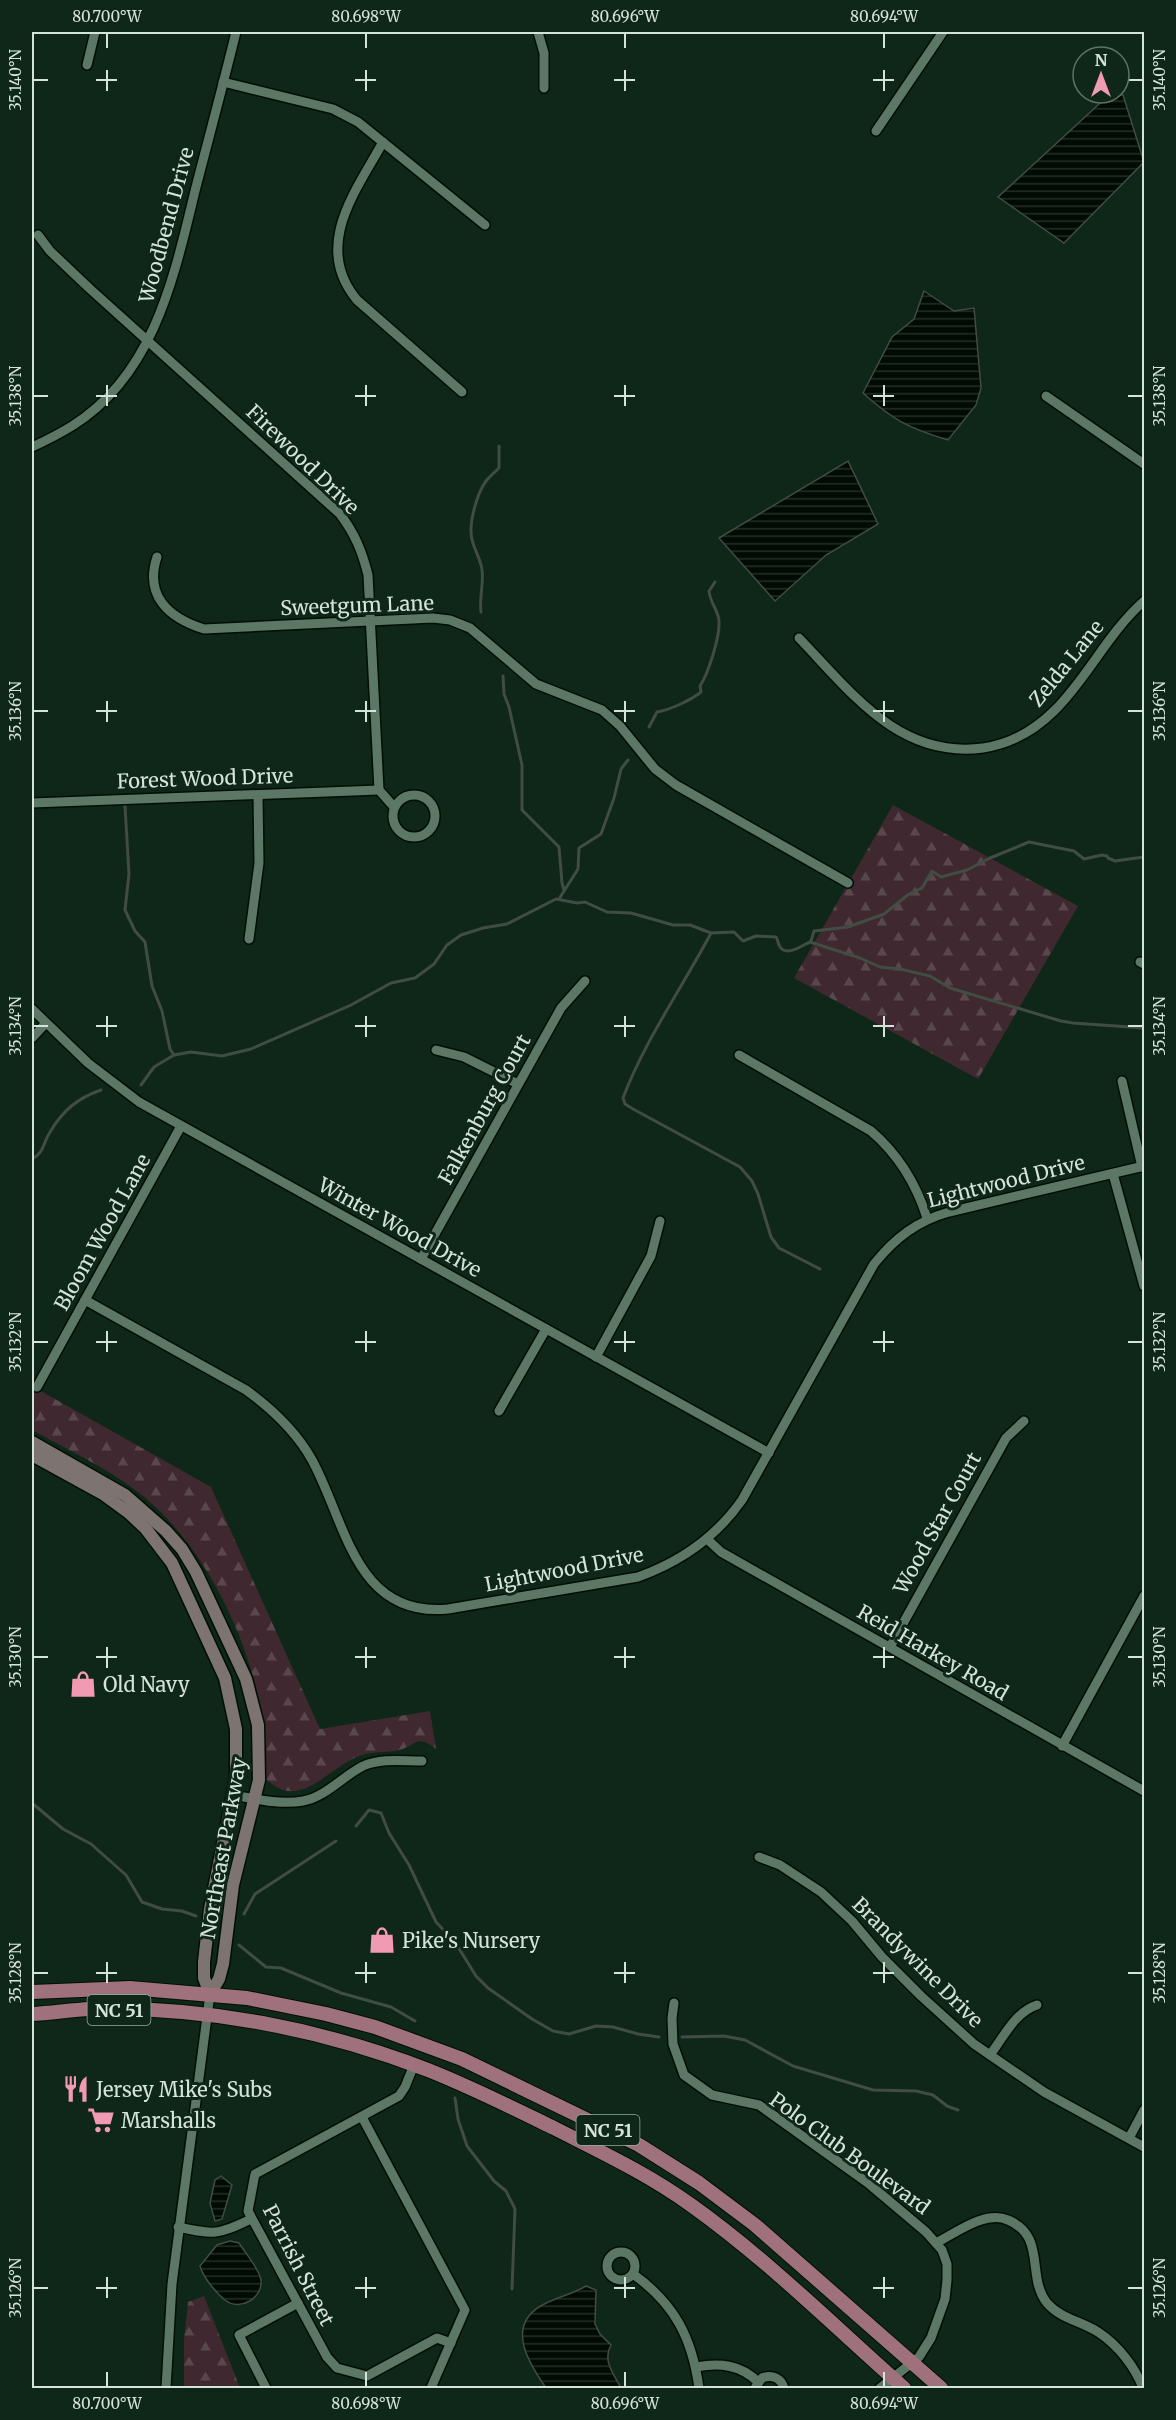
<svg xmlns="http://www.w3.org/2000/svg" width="1176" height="2420" viewBox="0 0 1176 2420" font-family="Merriweather,serif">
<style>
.forest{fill:url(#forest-firs)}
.water{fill:url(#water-rules);stroke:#404c44;stroke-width:1.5}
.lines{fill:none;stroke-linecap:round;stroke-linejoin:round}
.stream{stroke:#404c44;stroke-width:3}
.street-casing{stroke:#000f04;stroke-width:12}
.secondary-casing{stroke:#000f04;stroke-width:15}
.primary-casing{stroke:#000f04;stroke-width:16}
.street{stroke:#5c7766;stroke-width:9}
.secondary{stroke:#7d7471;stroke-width:12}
.primary{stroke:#9f717c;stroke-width:14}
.ticks{fill:none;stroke:#d5e4da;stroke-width:2}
.labels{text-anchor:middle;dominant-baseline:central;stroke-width:6;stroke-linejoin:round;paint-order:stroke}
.shield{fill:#0e2719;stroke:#99aba0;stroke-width:1.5}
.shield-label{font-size:18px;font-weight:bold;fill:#d5e4da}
.street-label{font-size:20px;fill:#d5e4da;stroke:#0e2719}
.poi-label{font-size:20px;fill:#d5e4da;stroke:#0e2719;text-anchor:start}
.neatline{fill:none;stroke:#d5e4da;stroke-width:2}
.ticks-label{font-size:15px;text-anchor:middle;fill:#d5e4da}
</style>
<defs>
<pattern id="forest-firs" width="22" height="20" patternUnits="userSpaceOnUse" patternTransform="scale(1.5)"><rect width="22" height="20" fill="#3f282f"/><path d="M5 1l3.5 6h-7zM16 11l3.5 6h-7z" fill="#5a474d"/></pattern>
<pattern id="water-rules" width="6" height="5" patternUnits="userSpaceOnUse" patternTransform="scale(1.5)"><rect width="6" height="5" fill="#000b03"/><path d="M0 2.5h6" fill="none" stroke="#242e27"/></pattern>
</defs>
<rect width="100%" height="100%" fill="#0e2719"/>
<!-- forest -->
<g class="forest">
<path d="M893 805 1078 906 978 1079 794 978Z"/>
<path d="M32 1386 211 1487 320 1729 430 1711 436 1749C416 1733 416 1746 399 1750 387 1753 374 1751 362 1755 328 1766 301 1813 266 1779 266 1764 267 1748 265 1733 254 1647 206 1542 134 1489 103 1466 66 1449 32 1430Z"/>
<path d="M204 2296 240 2388H184V2340L188 2302Z"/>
</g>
<!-- water -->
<g class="water">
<path d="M1110 94 1123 95 1144 162 1064 243 998 197Z"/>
<path d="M924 291 954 311 974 308 981 388 976 405 948 440C908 428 893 420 863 393L892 337 914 319Z"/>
<path d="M848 461 878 524 826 555 775 601 719 538Z"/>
<path d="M221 2176 232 2185 222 2219 215 2221 210 2203 215 2180Z"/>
<path d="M230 2241 239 2243C245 2253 259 2268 261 2280 263 2298 240 2312 225 2300 216 2293 203 2277 200 2266L217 2245Z"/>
<path d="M586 2286 596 2290 595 2324 600 2334 611 2345C602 2361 614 2374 621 2388H546C530 2365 506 2328 539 2307 553 2298 571 2295 586 2286Z"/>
</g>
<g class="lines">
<!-- stream -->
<g class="stream">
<path d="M481 612C479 597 484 584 482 570 481 559 474 550 472 539 468 525 477 493 486 481 489 477 495 472 499 468V446"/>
<path d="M503 676 504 694 509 707 522 765V810L559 847 562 883 564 890"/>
<path d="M649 727 657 712C670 710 691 700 701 692L700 686C708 674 720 637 719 622 719 611 710 603 709 591L715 582"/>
<path d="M125 806 129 874 125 910 135 931 145 942 152 986 162 1011 170 1049 174 1055"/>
<path d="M559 899 578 869 579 848 601 834 614 798 621 769 628 760"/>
<path d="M711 933C682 988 645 1040 623 1098L625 1104 633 1109 740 1167 752 1181 758 1194 771 1237 779 1248 820 1269"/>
<path d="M811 941 814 931 848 927 884 914 909 894 922 888 932 871 941 877 967 870 990 858 1029 842 1074 851 1084 859 1102 855 1107 856 1108 858 1115 861 1144 857"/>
<path d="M141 1085 154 1067 174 1055 191 1052 222 1056 251 1049 351 1005 391 983 415 978 434 964 447 945 461 935 483 928 507 924 556 899 577 903 585 902 607 912 631 913 673 925H690L711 933 734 932 743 941 756 936 776 937C778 940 778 944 780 947 787 957 803 945 810 942L860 958 880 967 900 969 930 976 950 988 1061 1021 1073 1023 1144 1028"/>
<path d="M32 1159C44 1153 43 1143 50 1132 63 1110 78 1098 101 1090"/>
<path d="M32 1803 63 1829 91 1844 126 1875 142 1902 162 1909 182 1911 196 1916"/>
<path d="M356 1826 369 1810 381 1813 389 1833 409 1865 436 1922 455 1942 476 1976 488 1988 532 2019 553 2031 569 2034 596 2026 613 2027 638 2034 659 2037"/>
<path d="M244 1914 255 1894 336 1841"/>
<path d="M239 1945 266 1967 281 1968 341 1993 391 2007 415 2021"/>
<path d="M682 2037 724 2036 745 2040 793 2066 873 2090 916 2091 933 2095 947 2106 958 2110"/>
<path d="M455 2098 458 2119 467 2146 494 2181 506 2191 515 2209 512 2289"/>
</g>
<defs>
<g id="street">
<path d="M538 32 544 53V88"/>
<path d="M87 65 95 32"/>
<path d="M223 82 333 109 358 122 485 225"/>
<path d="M876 131 943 32"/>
<path d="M383 142C356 191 312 246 357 300L462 392"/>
<path d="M38 235 50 251 89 288 340 514C355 534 362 551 368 575L379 790"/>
<path d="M1046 396 1144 464"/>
<path d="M32 447C45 441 59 434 72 426 154 375 174 277 195 191 209 137 223 85 236 32"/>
<path d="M157 557C144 596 169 618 204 629L433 618 450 620 470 628 536 684 602 710 620 726 655 769 676 785 848 883"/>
<path d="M799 638C851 692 899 759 983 748 1010 744 1035 730 1055 710 1088 677 1108 633 1144 601"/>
<path d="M379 790 394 807"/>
<circle cx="414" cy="816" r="21"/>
<path d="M32 803 379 790"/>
<path d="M249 939 259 863 258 795"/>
<path d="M1140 962 1144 964"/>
<path d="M32 1009 88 1063 139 1102 769 1453"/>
<path d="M32 1038 46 1023"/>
<path d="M436 1050 464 1057 518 1084"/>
<path d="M739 1055 871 1131C899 1155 916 1183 927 1218"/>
<path d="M1122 1081 1142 1167"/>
<path d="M1113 1174 1144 1286"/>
<path d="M421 1259 561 1008 585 981"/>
<path d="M85 1300 246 1390C272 1409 296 1431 312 1460 346 1522 355 1618 448 1609L638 1577C680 1562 716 1537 742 1500L874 1264C895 1238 917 1221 949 1212L1144 1166"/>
<path d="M596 1357 651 1256 660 1221"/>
<path d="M37 1387 181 1126"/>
<path d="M499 1411 546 1329"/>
<path d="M707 1539 721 1552 1144 1791"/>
<path d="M890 1647 1006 1438 1024 1421"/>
<path d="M1062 1746 1144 1596"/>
<path d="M233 1795C255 1799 281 1805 303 1801 324 1798 343 1776 363 1766 381 1758 403 1761 422 1761"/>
<path d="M759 1857 780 1865 821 1892 852 1921 882 1957 921 1996 974 2044 1044 2092 1144 2147"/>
<path d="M674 2003 672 2018 673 2044 684 2075 712 2095 759 2105 868 2183 926 2232 942 2250 947 2264V2280L945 2299 931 2338 919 2357 880 2388"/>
<path d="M990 2055C1003 2038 1015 2012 1037 2005"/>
<path d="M414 2065 405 2087 399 2096 255 2174 248 2211 327 2357 337 2368 367 2376 437 2338 451 2343"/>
<path d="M362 2117 465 2310 431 2388"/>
<path d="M1129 2138 1144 2110"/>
<path d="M178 2227C214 2235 218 2235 251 2219"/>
<path d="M936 2243C956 2233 985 2210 1008 2220 1047 2236 1026 2277 1047 2303 1061 2319 1081 2321 1098 2332 1118 2345 1135 2367 1143 2388"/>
<circle cx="621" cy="2266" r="14"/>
<path d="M633 2274C675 2304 692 2338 699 2388"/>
<path d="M696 2367C719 2363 740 2364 758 2382"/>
<path d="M166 2388 172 2284 210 1994"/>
<path d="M266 2388 239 2335 298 2303"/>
<path d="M755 2388 762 2378C772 2374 781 2378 784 2388"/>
</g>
<g id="secondary">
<path d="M32 1442 125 1495 166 1531 182 1549 196 1572 246 1679 258 1725 259 1780 233 1885 223 1964 219 1979 210 1994"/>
<path d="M32 1455 103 1494 129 1513 146 1529 172 1563 225 1678 236 1729V1778L210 1909 204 1962V1978L210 1994"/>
</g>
<g id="primary">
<path d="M32 1992 130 1988 247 1998 326 2014 375 2027 462 2059 639 2145 699 2183 755 2225 941 2388"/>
<path d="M32 2014C51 2013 71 2010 90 2009 205 2006 322 2029 428 2070 471 2087 513 2108 554 2128 601 2152 648 2174 691 2205 768 2260 834 2326 904 2388"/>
</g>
</defs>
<!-- street casing -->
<use href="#street" class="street-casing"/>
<!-- secondary casing -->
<use href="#secondary" class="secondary-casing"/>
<!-- primary casing -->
<use href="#primary" class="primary-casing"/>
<!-- street -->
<use href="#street" class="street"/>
<!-- secondary -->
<use href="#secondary" class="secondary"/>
<!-- primary -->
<use href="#primary" class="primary"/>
</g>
<!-- ticks -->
<path class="ticks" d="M107 33V48M366 33V48M625 33V48M884 33V48M107 70V91M366 70V91M625 70V91M884 70V91M33 80H48M96 80H117M355 80H376M614 80H635M873 80H894M1128 80H1143M107 385V406M366 385V406M625 385V406M884 385V406M33 396H48M96 396H117M355 396H376M614 396H635M873 396H894M1128 396H1143M107 701V722M366 701V722M625 701V722M884 701V722M33 711H48M96 711H117M355 711H376M614 711H635M873 711H894M1128 711H1143M107 1016V1037M366 1016V1037M625 1016V1037M884 1016V1037M33 1026H48M96 1026H117M355 1026H376M614 1026H635M873 1026H894M1128 1026H1143M107 1331V1352M366 1331V1352M625 1331V1352M884 1331V1352M33 1342H48M96 1342H117M355 1342H376M614 1342H635M873 1342H894M1128 1342H1143M107 1647V1668M366 1647V1668M625 1647V1668M884 1647V1668M33 1657H48M96 1657H117M355 1657H376M614 1657H635M873 1657H894M1128 1657H1143M107 1962V1983M366 1962V1983M625 1962V1983M884 1962V1983M33 1973H48M96 1973H117M355 1973H376M614 1973H635M873 1973H894M1128 1973H1143M107 2277V2298M366 2277V2298M625 2277V2298M884 2277V2298M33 2288H48M96 2288H117M355 2288H376M614 2288H635M873 2288H894M1128 2288H1143M107 2372V2387M366 2372V2387M625 2372V2387M884 2372V2387"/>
<!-- icons -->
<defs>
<symbol id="shop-bare" viewBox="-9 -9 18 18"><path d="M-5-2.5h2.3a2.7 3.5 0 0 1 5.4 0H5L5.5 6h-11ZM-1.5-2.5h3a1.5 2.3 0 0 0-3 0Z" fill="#f19ab3" stroke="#0e2719" stroke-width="2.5" paint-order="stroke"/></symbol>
<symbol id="restaurant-bare" viewBox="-9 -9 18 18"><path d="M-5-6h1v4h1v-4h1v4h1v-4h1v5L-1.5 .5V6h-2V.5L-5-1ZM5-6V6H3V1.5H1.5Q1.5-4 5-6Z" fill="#f19ab3" stroke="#0e2719" stroke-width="2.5" paint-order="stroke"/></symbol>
<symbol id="supermarket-bare" viewBox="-9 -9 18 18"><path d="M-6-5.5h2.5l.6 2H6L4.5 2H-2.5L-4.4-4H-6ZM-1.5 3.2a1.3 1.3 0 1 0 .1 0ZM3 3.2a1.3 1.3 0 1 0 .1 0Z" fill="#f19ab3" stroke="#0e2719" stroke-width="2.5" paint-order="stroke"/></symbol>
</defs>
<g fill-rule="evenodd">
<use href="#shop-bare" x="64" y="1665" width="38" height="38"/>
<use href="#shop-bare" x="363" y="1921" width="38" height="38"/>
<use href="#restaurant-bare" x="57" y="2070" width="38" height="38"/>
<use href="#supermarket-bare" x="82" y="2101" width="38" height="38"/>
</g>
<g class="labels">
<!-- shield labels -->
<g class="shield">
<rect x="87.5" y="1995" width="63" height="30" rx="4.5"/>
<rect x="576.5" y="2115" width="63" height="30" rx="4.5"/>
</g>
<g class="shield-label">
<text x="119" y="2010">NC 51</text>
<text x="608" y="2130">NC 51</text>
</g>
<!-- street labels -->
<g class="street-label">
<text transform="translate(166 225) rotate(-75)">Woodbend Drive</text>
<text transform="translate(303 459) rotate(44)">Firewood Drive</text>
<text transform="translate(357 605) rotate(-2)">Sweetgum Lane</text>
<text transform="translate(1066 663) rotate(-51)">Zelda Lane</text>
<text transform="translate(205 778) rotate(-2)">Forest Wood Drive</text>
<text transform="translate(484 1109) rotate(-61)">Falkenburg Court</text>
<text transform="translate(1006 1181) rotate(-14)">Lightwood Drive</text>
<text transform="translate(400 1227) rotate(29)">Winter Wood Drive</text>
<text transform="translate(102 1232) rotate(-61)">Bloom Wood Lane</text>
<text transform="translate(937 1523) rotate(-61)">Wood Star Court</text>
<text transform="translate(564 1569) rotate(-11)">Lightwood Drive</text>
<text transform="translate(933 1652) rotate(30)">Reid Harkey Road</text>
<text transform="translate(223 1848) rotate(-80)">Northeast Parkway</text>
<text transform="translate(918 1962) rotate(45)">Brandywine Drive</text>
<text transform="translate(850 2153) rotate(36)">Polo Club Boulevard</text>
<text transform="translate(299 2265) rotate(63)">Parrish Street</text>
</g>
<!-- poi labels -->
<g class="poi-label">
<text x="103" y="1684">Old Navy</text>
<text x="402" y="1940">Pike's Nursery</text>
<text x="96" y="2089">Jersey Mike's Subs</text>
<text x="121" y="2120">Marshalls</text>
</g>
</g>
<!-- border -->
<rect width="1176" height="2420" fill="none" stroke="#0e2719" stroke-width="66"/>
<!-- north arrow -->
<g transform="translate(1101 75)"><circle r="28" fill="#0e2719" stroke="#5e7366" stroke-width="1.5"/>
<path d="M0-4.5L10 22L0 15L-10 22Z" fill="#f19ab3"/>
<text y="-9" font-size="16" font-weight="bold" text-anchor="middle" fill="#d5e4da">N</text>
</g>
<rect x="33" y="33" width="1110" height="2354" class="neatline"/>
<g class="ticks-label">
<text x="107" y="22">80.700°W</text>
<text x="366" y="22">80.698°W</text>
<text x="625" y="22">80.696°W</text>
<text x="884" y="22">80.694°W</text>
<text transform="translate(16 80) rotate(-90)" y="5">35.140°N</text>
<text transform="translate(1160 80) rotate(-90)" y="5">35.140°N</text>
<text transform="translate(16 396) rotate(-90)" y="5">35.138°N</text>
<text transform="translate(1160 396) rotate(-90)" y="5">35.138°N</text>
<text transform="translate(16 711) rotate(-90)" y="5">35.136°N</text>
<text transform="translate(1160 711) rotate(-90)" y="5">35.136°N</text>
<text transform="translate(16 1026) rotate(-90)" y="5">35.134°N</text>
<text transform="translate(1160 1026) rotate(-90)" y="5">35.134°N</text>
<text transform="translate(16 1342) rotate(-90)" y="5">35.132°N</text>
<text transform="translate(1160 1342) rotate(-90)" y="5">35.132°N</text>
<text transform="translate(16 1657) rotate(-90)" y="5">35.130°N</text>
<text transform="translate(1160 1657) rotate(-90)" y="5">35.130°N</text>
<text transform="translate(16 1973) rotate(-90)" y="5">35.128°N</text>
<text transform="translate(1160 1973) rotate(-90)" y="5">35.128°N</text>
<text transform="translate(16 2288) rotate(-90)" y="5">35.126°N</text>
<text transform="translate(1160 2288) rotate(-90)" y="5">35.126°N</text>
<text x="107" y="2409">80.700°W</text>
<text x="366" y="2409">80.698°W</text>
<text x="625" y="2409">80.696°W</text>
<text x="884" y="2409">80.694°W</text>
</g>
</svg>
